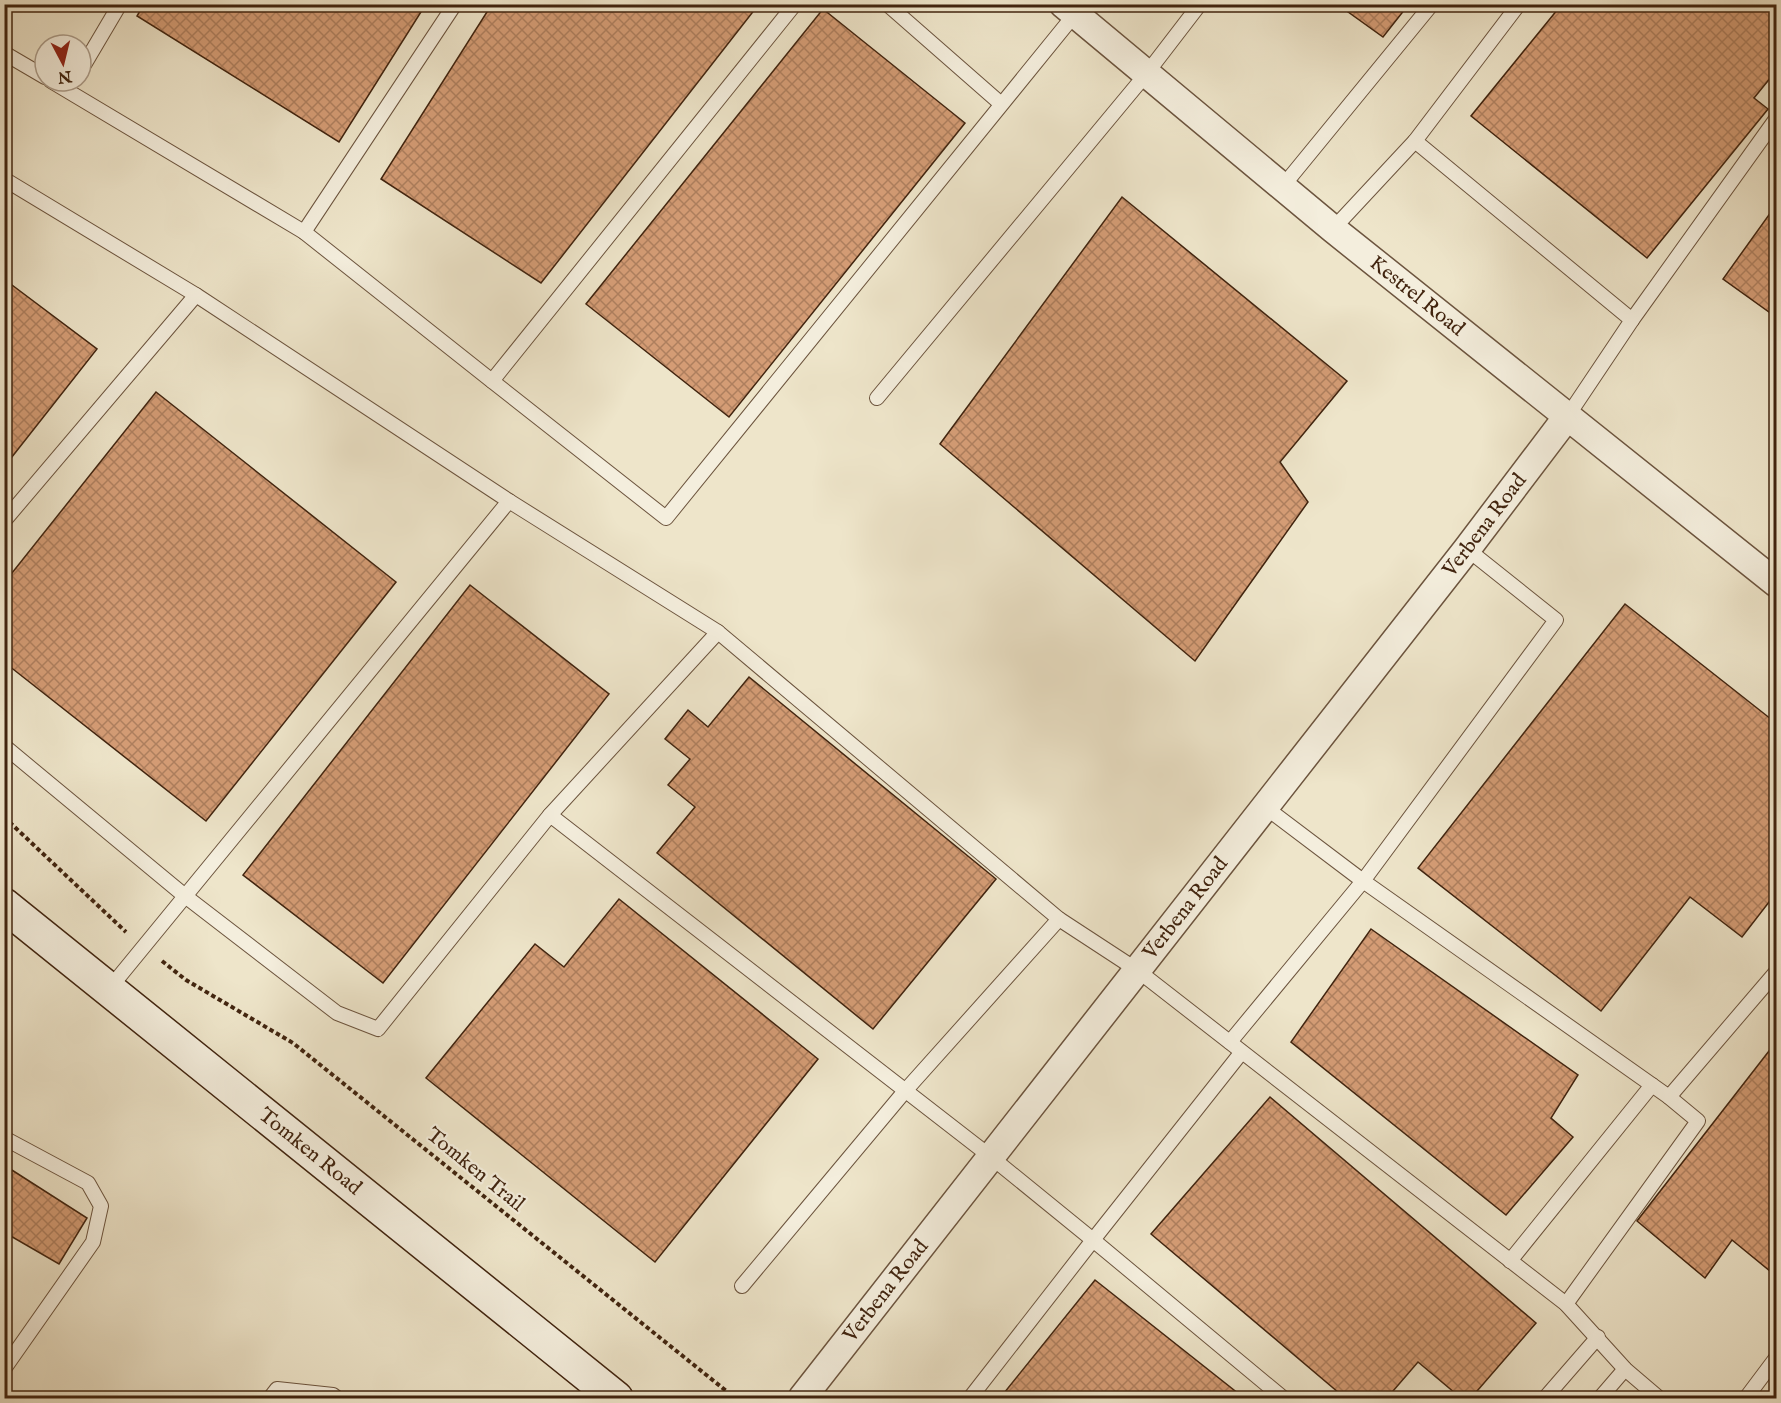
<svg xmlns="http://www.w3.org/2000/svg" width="1781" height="1403" viewBox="0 0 1781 1403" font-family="'IM FELL English',serif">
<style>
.building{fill:url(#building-cross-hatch);stroke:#41240f;stroke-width:1.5}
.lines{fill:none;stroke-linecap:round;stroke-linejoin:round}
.lane-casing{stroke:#6c543e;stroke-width:16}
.street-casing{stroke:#6c543e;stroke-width:30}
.secondary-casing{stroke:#41240f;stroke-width:36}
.path{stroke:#41240f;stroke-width:4;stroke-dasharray:4.5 3;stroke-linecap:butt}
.lane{stroke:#f4eedd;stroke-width:14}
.street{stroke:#f4eedd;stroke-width:27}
.secondary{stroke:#f4eedd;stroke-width:33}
.labels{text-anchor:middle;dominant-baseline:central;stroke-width:4.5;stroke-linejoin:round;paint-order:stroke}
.street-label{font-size:21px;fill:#41240f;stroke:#f4eedd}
</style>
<defs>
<pattern id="building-cross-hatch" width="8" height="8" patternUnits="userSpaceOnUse" patternTransform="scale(1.5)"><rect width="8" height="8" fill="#d49c75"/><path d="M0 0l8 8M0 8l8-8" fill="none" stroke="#ae7f5e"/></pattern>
</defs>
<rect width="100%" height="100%" fill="#eee5ca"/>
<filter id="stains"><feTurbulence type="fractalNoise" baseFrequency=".00333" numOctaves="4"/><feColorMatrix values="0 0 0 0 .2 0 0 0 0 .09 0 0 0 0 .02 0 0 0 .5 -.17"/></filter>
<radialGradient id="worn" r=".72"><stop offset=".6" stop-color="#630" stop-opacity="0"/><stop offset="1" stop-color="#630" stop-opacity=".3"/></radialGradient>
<!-- building -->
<g class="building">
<path d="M144 4H426L339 142 137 16Z"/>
<path d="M492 4H759L541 283 381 179Z"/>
<path d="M1337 4H1409L1383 37Z"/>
<path d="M1562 4H1776V71L1754 98 1768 109 1647 258 1471 116Z"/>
<path d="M823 9 965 123 729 417 586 304Z"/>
<path d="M1122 197 1347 381 1280 462 1308 502 1195 661 940 444Z"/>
<path d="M1776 205V317L1723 279Z"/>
<path d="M4 279 97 349 4 467Z"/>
<path d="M156 392 396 582 206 821 4 662V583Z"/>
<path d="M470 585 609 694 383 983 243 875Z"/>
<path d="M1625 604 1776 723V893L1742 937 1690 897 1601 1011 1418 868Z"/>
<path d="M749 677 996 879 873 1029 657 853 695 807 668 785 690 759 665 739 688 710 708 727Z"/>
<path d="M619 899 818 1059 655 1262 426 1078 535 944 564 967Z"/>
<path d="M1371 929 1578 1075 1551 1118 1573 1137 1506 1215 1291 1042Z"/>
<path d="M1776 1042V1276L1732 1240 1705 1278 1637 1221Z"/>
<path d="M1270 1097 1536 1323 1471 1398H1461L1418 1362 1387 1398H1345L1151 1234Z"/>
<path d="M4 1165 87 1218 59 1264 9 1235 4 1242Z"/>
<path d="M1095 1280 1244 1398H1000Z"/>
</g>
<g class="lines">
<defs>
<g id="lane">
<path d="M795 4 492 381 666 518 1075 14"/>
<path d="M887 4 1000 103"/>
<path d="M4 53 45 77"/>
<path d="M81 70 120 4"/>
<path d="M51 81 304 232 492 381"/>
<path d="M1415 141 1519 4"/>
<path d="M4 179 196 295 509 501 718 632"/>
<path d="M1283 186 1432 4"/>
<path d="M1333 229 1415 141 1632 320 1567 417"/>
<path d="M304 232 455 4"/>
<path d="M1632 320 1776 119"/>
<path d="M877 398 1147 73 1200 4"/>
<path d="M4 521 196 295"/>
<path d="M4 746 185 896 337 1013 378 1029 550 815 991 1157 1093 1240 1241 1053"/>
<path d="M1265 807 1363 881 1669 1097 1776 972"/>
<path d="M550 815 718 632 1059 919 1137 970 1566 1304 1625 1369 1659 1398"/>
<path d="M109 989 509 501"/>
<path d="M1230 1042 1363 881 1556 620 1467 549"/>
<path d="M4 1138 88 1183 101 1206 93 1242 4 1369"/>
<path d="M1510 1261 1652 1085"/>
<path d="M742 1286 905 1091 1059 919"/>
<path d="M1566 1304 1698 1121 1669 1097"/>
<path d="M270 1398 277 1389 333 1395 337 1398"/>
<path d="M970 1398 1093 1240 1283 1398"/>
<path d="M1545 1398 1598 1337"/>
<path d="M1600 1398 1625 1369"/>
<path d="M1746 1398 1776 1358"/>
</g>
<g id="street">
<path id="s1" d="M1063 4 1333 229 1776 583"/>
<path id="s2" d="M802 1398 1467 549 1567 417"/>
</g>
<g id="secondary">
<path id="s3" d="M4 905 616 1398"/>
</g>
</defs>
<!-- lane casing -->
<use href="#lane" class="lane-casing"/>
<!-- street casing -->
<use href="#street" class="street-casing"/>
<!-- secondary casing -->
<use href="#secondary" class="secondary-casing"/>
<!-- path -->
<g class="path">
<path d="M4 817 126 932"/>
<path d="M162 961 186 980 293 1043 735 1398"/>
</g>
<!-- lane -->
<use href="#lane" class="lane"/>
<!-- street -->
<use href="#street" class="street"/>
<!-- secondary -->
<use href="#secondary" class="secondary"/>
</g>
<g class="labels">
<!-- street labels -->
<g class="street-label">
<text stroke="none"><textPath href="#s1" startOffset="459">Kestrel Road</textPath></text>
<text stroke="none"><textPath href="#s2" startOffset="1108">Verbena Road</textPath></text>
<text stroke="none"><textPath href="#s2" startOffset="622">Verbena Road</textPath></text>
<text stroke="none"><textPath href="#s3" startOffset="393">Tomken Road</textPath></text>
<text transform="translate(475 1170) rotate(39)">Tomken Trail</text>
<text stroke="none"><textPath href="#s2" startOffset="136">Verbena Road</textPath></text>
</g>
</g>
<!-- margin -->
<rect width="1781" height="1403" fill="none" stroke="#eee5ca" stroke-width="24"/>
<rect x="6" y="6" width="1769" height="1391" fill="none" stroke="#41240f" stroke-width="3"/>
<rect x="12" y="12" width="1757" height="1379" fill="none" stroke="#41240f" stroke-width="1.5"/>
<!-- north arrow -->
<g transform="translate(63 63) rotate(173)"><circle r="28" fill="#f4eedd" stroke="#ac9d8b" stroke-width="1.5"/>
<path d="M0-4.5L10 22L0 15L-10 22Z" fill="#8f2418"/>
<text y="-9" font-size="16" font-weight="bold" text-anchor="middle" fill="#41240f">N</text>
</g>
<rect width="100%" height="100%" filter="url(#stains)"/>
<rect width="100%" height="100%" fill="url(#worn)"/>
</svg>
